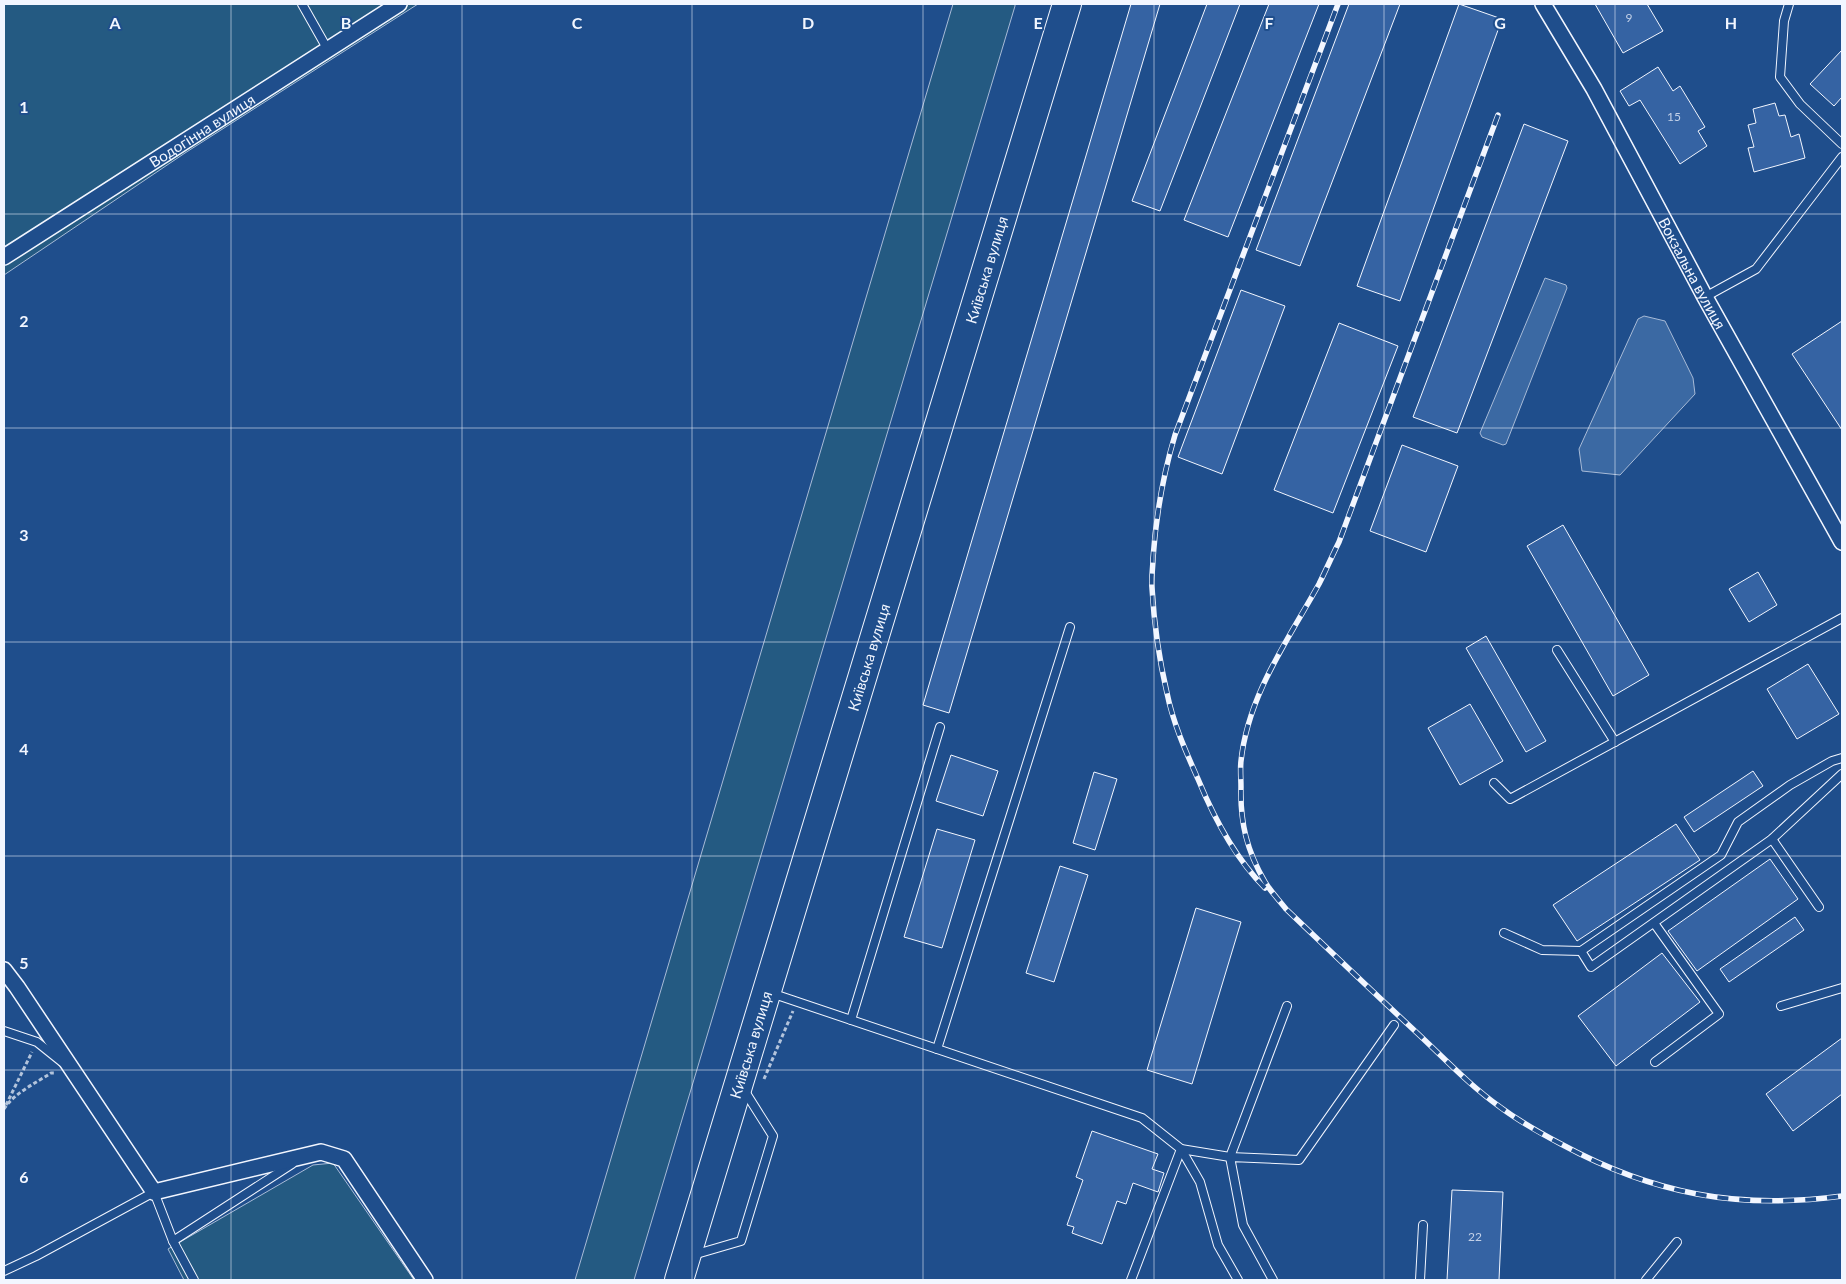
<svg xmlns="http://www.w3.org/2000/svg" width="1846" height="1284" viewBox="0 0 1846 1284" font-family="Lato,sans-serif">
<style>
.green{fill:#245a82;stroke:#a8bbd7}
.water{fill:#3b69a3;stroke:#a8bbd7}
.building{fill:#3563a3;stroke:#f2f6ff}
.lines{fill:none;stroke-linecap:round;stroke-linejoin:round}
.lane-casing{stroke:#f2f6ff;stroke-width:10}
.street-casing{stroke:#f2f6ff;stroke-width:18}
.highway-casing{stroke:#f2f6ff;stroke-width:30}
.path{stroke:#b3c4dc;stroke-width:3;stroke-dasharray:4 2.5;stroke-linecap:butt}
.lane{stroke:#1f4e8c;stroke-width:8}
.street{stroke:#1f4e8c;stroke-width:15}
.highway{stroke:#1f4e8c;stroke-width:28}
.rail-casing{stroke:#f2f6ff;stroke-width:5.5}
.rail{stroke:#1f4e8c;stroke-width:4;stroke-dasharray:11;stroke-linecap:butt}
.grid{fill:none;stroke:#f2f6ff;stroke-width:1;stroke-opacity:0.55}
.labels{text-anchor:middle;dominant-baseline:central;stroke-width:4;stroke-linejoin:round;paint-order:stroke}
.number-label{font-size:12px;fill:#c3d1e8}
.street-label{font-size:15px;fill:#f2f6ff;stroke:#1f4e8c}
.grid-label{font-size:16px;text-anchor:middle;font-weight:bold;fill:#f2f6ff;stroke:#1f4e8c;stroke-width:4;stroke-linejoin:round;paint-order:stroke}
</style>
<rect width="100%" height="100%" fill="#1f4e8c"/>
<!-- green -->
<g class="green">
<path d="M4 4H418L185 153 4 275Z"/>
<path d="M953 4H1015V6L634 1280H575Z"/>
<path d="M333 1163 414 1280H184L168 1249 313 1165Z"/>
</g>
<!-- water -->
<g class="water">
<path d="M1545 278 1566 285 1567 288 1506 444 1503 445 1482 437 1480 433Z"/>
<path d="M1644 316 1665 321 1693 378 1695 394 1620 475 1582 471 1579 449 1638 319Z"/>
</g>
<!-- building -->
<g class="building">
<path d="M1131 4H1160L949 713 923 705Z"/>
<path d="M1207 4H1240L1160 211 1132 201Z"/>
<path d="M1269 4H1319L1228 237 1184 220Z"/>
<path d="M1349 4H1400L1300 266 1256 250Z"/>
<path d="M1459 4 1502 19 1400 301 1357 286Z"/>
<path d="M1595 4H1647L1663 31 1623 53Z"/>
<path d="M1842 50V97L1834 106 1810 84Z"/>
<path d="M1658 67 1673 91 1680 86 1705 127 1698 131 1707 146 1680 164 1640 100 1629 106 1620 91Z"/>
<path d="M1775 103 1779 116 1785 115 1791 137 1799 134 1805 158 1754 172 1748 148 1754 147 1748 125 1756 123 1753 109Z"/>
<path d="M1524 124 1568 141 1457 433 1413 417Z"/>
<path d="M1241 290 1285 306 1222 474 1178 457Z"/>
<path d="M1842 321V430L1792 354Z"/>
<path d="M1339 323 1398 346 1333 513 1274 490Z"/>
<path d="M1402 445 1458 466 1426 552 1370 531Z"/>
<path d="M1563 525 1649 675 1613 696 1527 546Z"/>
<path d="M1758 572 1777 605 1749 622 1729 589Z"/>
<path d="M1486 636 1546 741 1526 752 1466 648Z"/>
<path d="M1808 664 1839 714 1797 739 1767 689Z"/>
<path d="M1470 704 1503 761 1460 785 1428 728Z"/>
<path d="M951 755 998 771 983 816 936 801Z"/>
<path d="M1753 771 1763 786 1694 832 1684 817Z"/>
<path d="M1094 772 1117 779 1095 850 1073 843Z"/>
<path d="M1676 824 1700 860 1577 941 1553 905Z"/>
<path d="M937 829 975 840 942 948 904 937Z"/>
<path d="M1770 859 1798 899 1697 971 1668 931Z"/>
<path d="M1060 866 1088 875 1054 982 1026 973Z"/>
<path d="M1196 908 1241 922 1192 1084 1147 1070Z"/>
<path d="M1795 917 1804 930 1729 982 1720 969Z"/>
<path d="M1662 953 1700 1002 1616 1066 1578 1016Z"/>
<path d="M1842 1038V1094L1793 1131 1766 1094Z"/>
<path d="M1092 1131 1158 1154 1152 1169 1164 1173 1158 1192 1133 1183 1126 1204 1117 1201 1102 1244 1072 1233 1074 1227 1067 1225 1083 1180 1076 1177Z"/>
<path d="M1452 1190 1503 1192 1499 1280H1447Z"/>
</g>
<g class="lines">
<defs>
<g id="lane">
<path d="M302 4 328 50"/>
<path d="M1789 4 1784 21 1780 77 1800 104 1842 144"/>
<path d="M1705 297 1756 269 1842 157"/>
<path d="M1557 650 1615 742"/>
<path d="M1494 783 1510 799 1842 618"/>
<path d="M1772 839 1819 907"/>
<path d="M1654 923 1719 1014 1655 1062"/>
<path d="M1504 933 1542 950 1581 951 1721 855 1738 822 1790 785 1832 761 1842 758"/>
<path d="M1581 951 1591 967 1772 839 1842 774"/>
<path d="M771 993 1142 1118 1181 1149 1200 1182 1218 1245 1238 1280"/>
<path d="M1781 1006 1842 988"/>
<path d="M851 1020 940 727"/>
<path d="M4 1031 37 1042 62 1062"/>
<path d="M937 1049 1070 627"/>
<path d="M173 1241 292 1164"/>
<path d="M693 1255 741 1241 773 1136 744 1090"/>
<path d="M4 1271 36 1256 154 1192 173 1241 194 1280"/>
<path d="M1131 1280 1181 1149 1230 1157 1287 1006"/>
<path d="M1273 1280 1243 1225 1230 1157 1299 1160 1394 1025"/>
<path d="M1420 1280 1423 1225"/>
<path d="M1646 1280 1677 1242"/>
</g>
<g id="street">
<path id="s1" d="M1543 4 1594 89 1705 297 1842 542"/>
<path id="s2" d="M4 257 399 4"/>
<path d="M4 970 17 987 154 1192 321 1152 344 1159 425 1280"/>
</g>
<g id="highway">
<path id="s3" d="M679 1280 1067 4"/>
</g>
</defs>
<!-- lane casing -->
<use href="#lane" class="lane-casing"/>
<!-- street casing -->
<use href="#street" class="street-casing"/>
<!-- highway casing -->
<use href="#highway" class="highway-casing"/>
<!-- path -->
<g class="path">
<path d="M764 1079 793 1011"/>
<path d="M6 1105 32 1052"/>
<path d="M4 1109C14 1093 36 1083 51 1073H56"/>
</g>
<!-- lane -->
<use href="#lane" class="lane"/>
<!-- street -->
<use href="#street" class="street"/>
<!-- highway -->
<use href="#highway" class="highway"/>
<defs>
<g id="rail">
<path d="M1498 115 1339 542C1332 556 1326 570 1319 584 1288 640 1248 695 1241 761 1240 769 1241 779 1241 787 1240 823 1247 851 1265 882 1271 892 1279 900 1286 909 1329 950 1372 991 1415 1031 1443 1057 1469 1085 1500 1107 1519 1121 1540 1133 1561 1144 1653 1194 1738 1210 1842 1196"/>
<path d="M1265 888C1235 858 1214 818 1198 779 1186 752 1173 723 1167 693 1159 659 1154 623 1152 588 1151 578 1153 568 1153 558 1156 516 1163 475 1175 435L1338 4"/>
</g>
</defs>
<!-- rail casing -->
<use href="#rail" class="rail-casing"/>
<!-- rail -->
<use href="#rail" class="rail"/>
</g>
<!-- grid -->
<path class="grid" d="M231 4V1280M462 4V1280M692 4V1280M923 4V1280M1154 4V1280M1384 4V1280M1615 4V1280M4 214H1842M4 428H1842M4 642H1842M4 856H1842M4 1070H1842"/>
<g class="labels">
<!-- number labels -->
<g class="number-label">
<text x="1629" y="17">9</text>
<text x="1674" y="116">15</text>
<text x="1475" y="1236">22</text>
</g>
<!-- street labels -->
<g class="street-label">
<text stroke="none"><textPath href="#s2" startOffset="235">Водогінна вулиця</textPath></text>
<text stroke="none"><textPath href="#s3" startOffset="1056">Київська вулиця</textPath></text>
<text stroke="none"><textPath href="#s1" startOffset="308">Вокзальна вулиця</textPath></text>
<text stroke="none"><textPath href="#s3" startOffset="651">Київська вулиця</textPath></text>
<text stroke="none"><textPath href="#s3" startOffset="246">Київська вулиця</textPath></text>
</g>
</g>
<g class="grid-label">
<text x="115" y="29">A</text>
<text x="346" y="29">B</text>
<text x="577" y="29">C</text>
<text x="808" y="29">D</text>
<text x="1038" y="29">E</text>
<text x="1269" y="29">F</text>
<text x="1500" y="29">G</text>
<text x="1731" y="29">H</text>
<text x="24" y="113">1</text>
<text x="24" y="327">2</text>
<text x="24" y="541">3</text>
<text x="24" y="755">4</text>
<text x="24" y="969">5</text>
<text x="24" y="1183">6</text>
</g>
<!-- border -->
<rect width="1846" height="1284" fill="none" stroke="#f2f6ff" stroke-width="10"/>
</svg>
